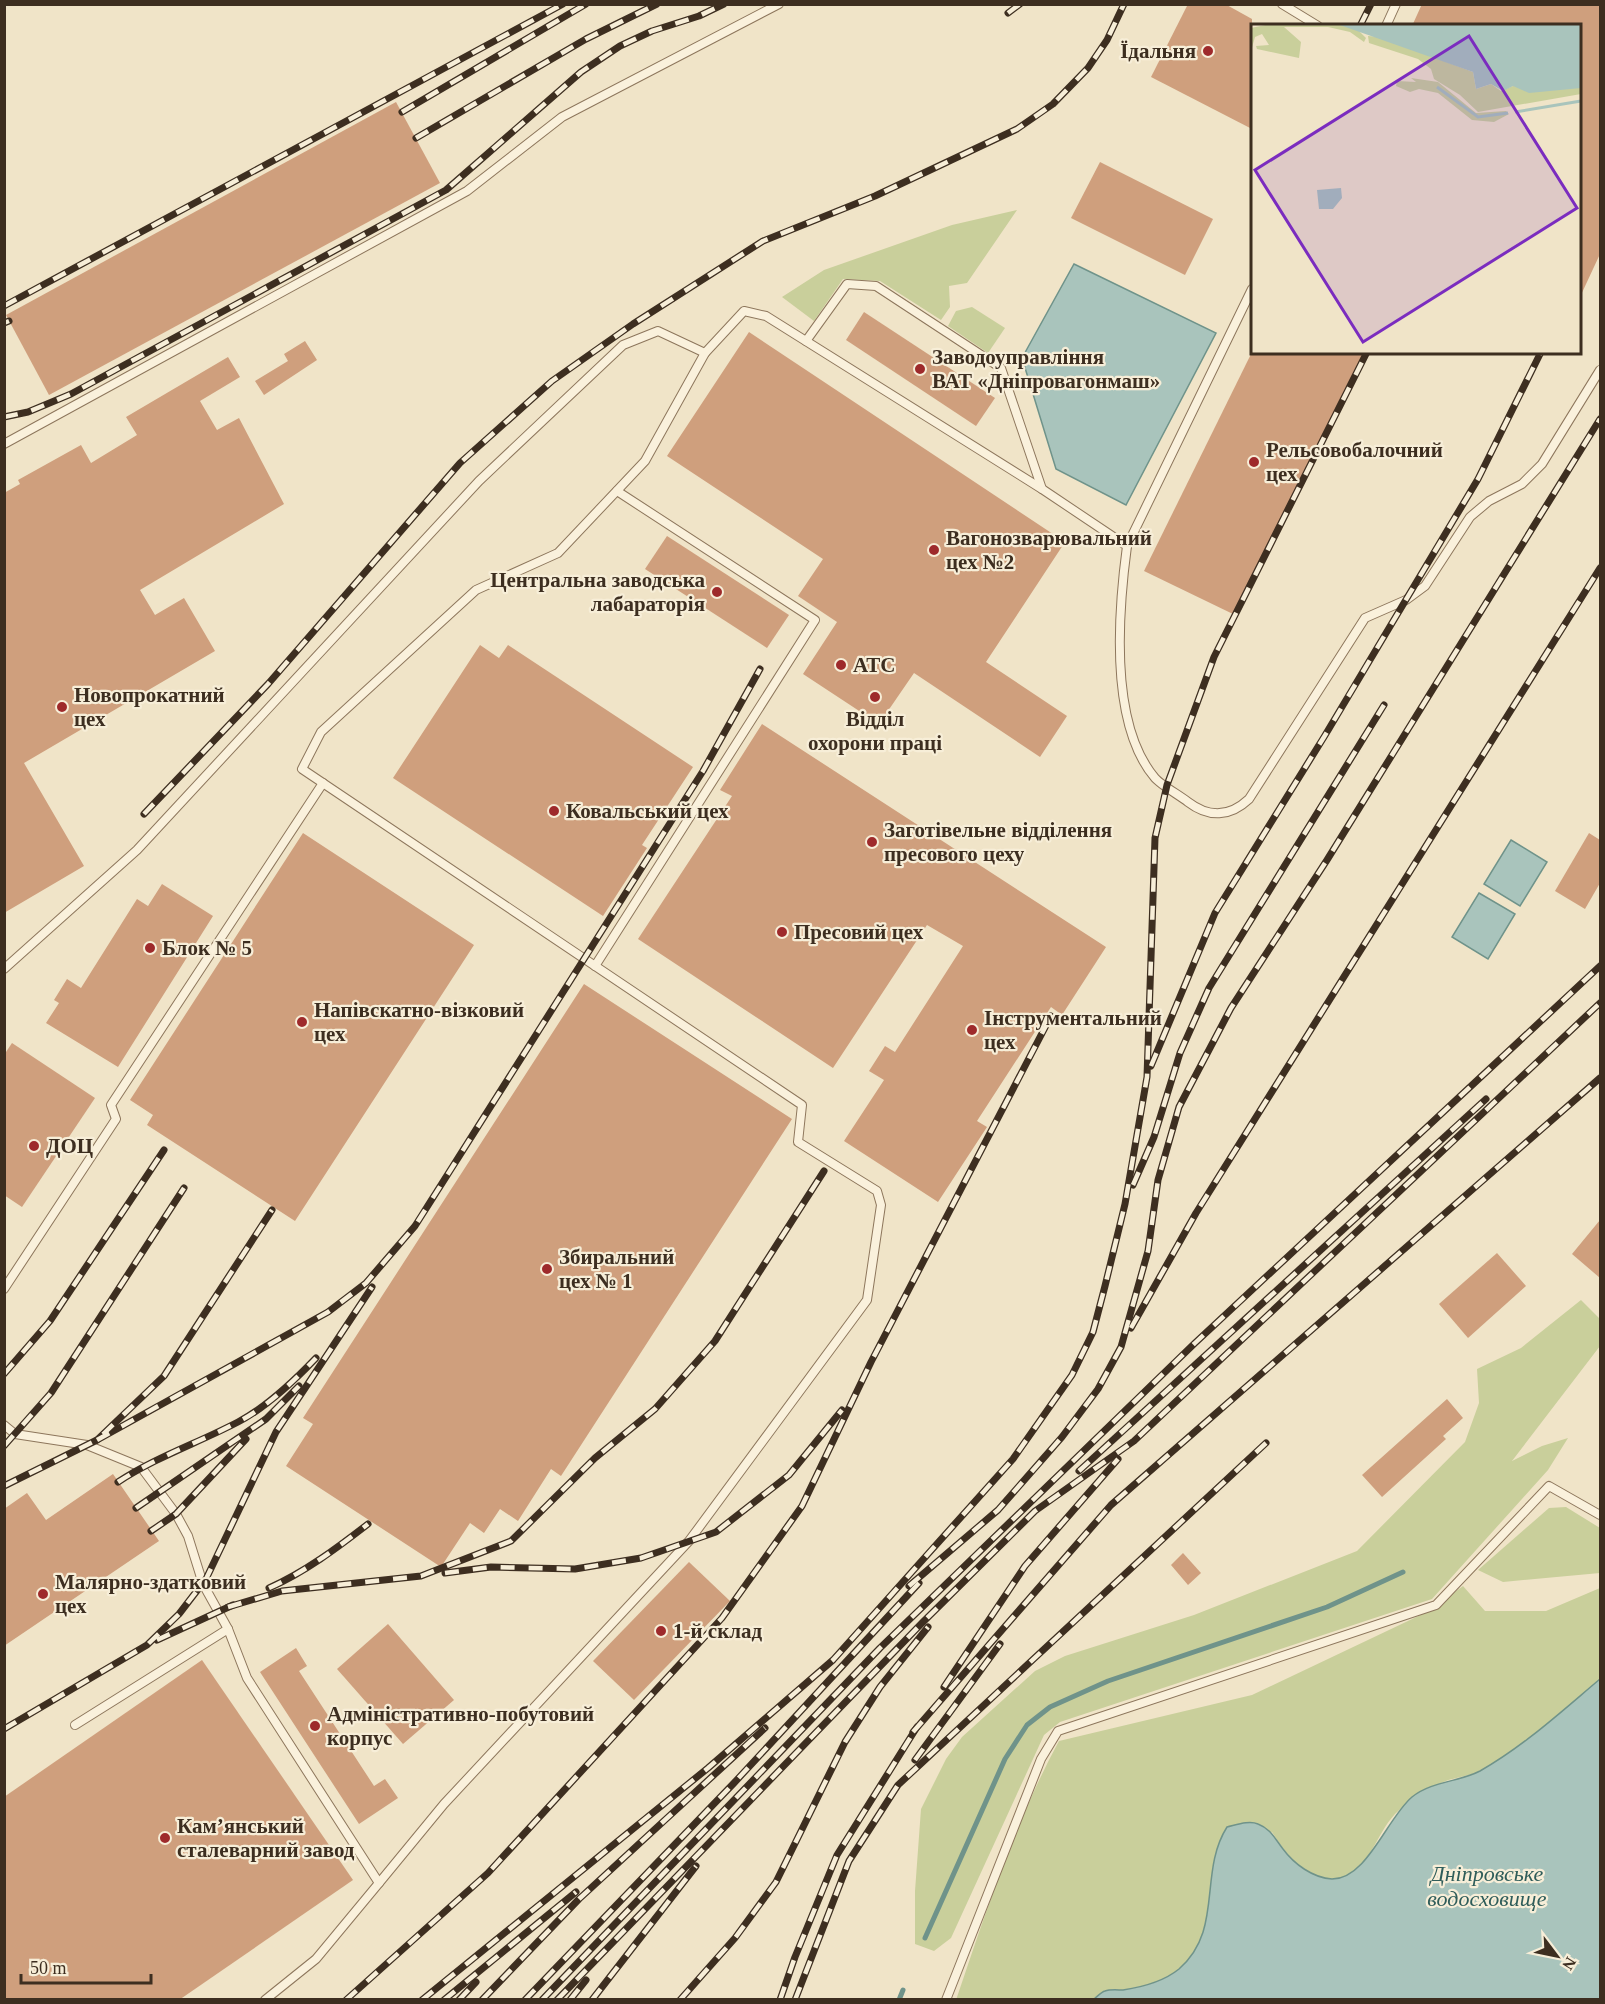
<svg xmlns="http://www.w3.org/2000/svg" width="1605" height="2004" viewBox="0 0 1605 2004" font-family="'Times New Roman',serif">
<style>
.green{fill:#c9cf9b}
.water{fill:#a9c4bc;stroke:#6f938a;stroke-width:1.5}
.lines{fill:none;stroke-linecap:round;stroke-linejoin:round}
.stream{stroke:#6f938a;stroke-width:5}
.building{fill:#cf9f7d}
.lane-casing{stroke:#8d765c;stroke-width:10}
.lane{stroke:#faf1dc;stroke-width:8}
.rail-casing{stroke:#3d2e20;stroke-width:7}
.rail{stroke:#f7eed8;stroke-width:4.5;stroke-dasharray:14;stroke-linecap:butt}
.poi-dot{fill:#9e2a2b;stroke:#f7eed8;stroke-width:2}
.labels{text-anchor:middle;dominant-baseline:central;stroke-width:4.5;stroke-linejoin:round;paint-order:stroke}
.poi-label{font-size:21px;font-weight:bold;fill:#3d2e20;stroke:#f7eed8;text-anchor:start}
.water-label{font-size:22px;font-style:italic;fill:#2f5d5a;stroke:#f7eed8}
.inset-river{fill:none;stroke:#a9c4bc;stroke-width:3}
.view{fill:#7b2cbf;fill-opacity:0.15;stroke:#7b2cbf;stroke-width:3}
.inset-edge{fill:none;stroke:#3d2e20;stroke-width:3}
</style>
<rect width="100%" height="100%" fill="#f0e4c8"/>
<!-- green -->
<g class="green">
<path d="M1017 210 967 283 949 286 950 307 941 320 880 281 843 279 814 321 782 297 824 270 952 225Z"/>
<path d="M972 307 1005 328 988 353 948 326 956 311Z"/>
<path d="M1581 1300 1600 1319V1346L1512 1461 1542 1446 1568 1438 1548 1470 1432 1599 1060 1722 1044 1735 951 1938 934 1951 915 1944V1891L921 1809 946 1759 962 1737 1035 1671 1065 1656 1194 1615 1357 1551 1465 1442 1479 1403 1477 1369 1521 1348Z"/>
<path d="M1566 1507 1600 1528V1573L1503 1582 1478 1570 1549 1508Z"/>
<path d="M1463 1586 1485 1611H1546L1600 1588V1679C1562 1711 1524 1747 1480 1771 1468 1777 1453 1777 1441 1783 1427 1789 1406 1803 1395 1814 1375 1835 1369 1874 1335 1879 1307 1882 1285 1853 1272 1832L1227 1827C1198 1873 1224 1930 1179 1969 1163 1982 1143 1987 1123 1990 1118 1990 1110 1989 1105 1991 1101 1992 1097 1997 1094 1999L956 2000C986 1912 1015 1822 1059 1741L1252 1695 1429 1611Z"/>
</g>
<!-- water -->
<g class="water">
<path d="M1074 264 1216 333 1126 505 1056 469 1022 358Z"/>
<path d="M1511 840 1547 862 1520 906 1484 884Z"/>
<path d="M1479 893 1515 914 1488 959 1452 937Z"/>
<path d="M1600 1679V1999H1094C1097 1997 1101 1992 1105 1991 1110 1989 1118 1990 1123 1990 1143 1987 1163 1982 1179 1969 1224 1930 1198 1873 1227 1827 1236 1825 1249 1820 1258 1824 1271 1829 1275 1839 1283 1849 1294 1864 1313 1878 1332 1879 1367 1879 1387 1818 1412 1797 1432 1781 1459 1782 1480 1771 1524 1746 1562 1711 1600 1679Z"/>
</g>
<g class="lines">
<!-- stream -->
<g class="stream">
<path d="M925 1938 1005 1759 1027 1725 1050 1707 1108 1681 1327 1607 1403 1572"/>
<path d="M899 2000 903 1990"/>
</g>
</g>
<!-- building -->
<g class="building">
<path d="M1188 4H1225L1252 19V129L1151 77Z"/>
<path d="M1422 4H1600V254L1580 297V26H1412Z"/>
<path d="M396 102 440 183 49 395 6 315Z"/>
<path d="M1100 162 1213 219 1185 275 1071 218Z"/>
<path d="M864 312 995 398 976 426 846 340Z"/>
<path d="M749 332 1065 542 986 662 1067 716 1040 757 914 673 879 724 803 674 837 622 798 596 823 559 667 456Z"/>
<path d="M305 341 317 360 264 395 255 381 288 361 284 354Z"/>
<path d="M1252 352H1364L1235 615 1144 571Z"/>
<path d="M228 357 240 377 200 401 217 430 239 418 284 504 140 590 155 615 184 598 215 651 24 763 84 866 4 913V493L20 484 18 480 81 445 91 463 137 435 126 417Z"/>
<path d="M667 536 789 615 767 648 645 569Z"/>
<path d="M480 645 499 658 508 645 693 767 642 845 647 848 603 916 393 778Z"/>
<path d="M762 724 1106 947 1062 1015 1051 1007 977 1121 987 1127 938 1202 844 1141 884 1080 869 1071 885 1046 895 1052 963 946 927 925 833 1068 638 939 732 796 720 790Z"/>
<path d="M303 833 474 945 295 1221 147 1125 153 1115 130 1100Z"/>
<path d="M1589 833 1600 840V883L1585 909 1555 891Z"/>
<path d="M162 884 213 916 118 1067 46 1023 59 1003 54 1000 67 979 81 988 137 899 148 906Z"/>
<path d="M584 984 792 1119 561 1476 551 1469 518 1521 500 1509 484 1533 470 1523 441 1567 286 1466 313 1424 303 1418Z"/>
<path d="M12 1043 95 1098 22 1207 4 1195V1055Z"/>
<path d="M1600 1220V1278L1572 1254Z"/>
<path d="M1497 1253 1526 1286 1468 1338 1439 1304Z"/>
<path d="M1447 1399 1463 1418 1443 1436 1446 1439 1382 1497 1362 1475Z"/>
<path d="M113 1474 159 1541 4 1646V1509L27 1493 46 1520Z"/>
<path d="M1183 1553 1201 1573 1188 1585 1171 1565Z"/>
<path d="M689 1562 730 1601 634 1700 593 1661Z"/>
<path d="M388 1624 454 1700 403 1744 337 1669Z"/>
<path d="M296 1648 307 1666 299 1671 374 1786 385 1779 398 1798 359 1824 260 1672Z"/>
<path d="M202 1660 353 1880 179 2000H4V1797Z"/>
</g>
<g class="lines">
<defs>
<g id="lane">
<path d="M1282 4 1318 26"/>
<path d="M1386 26 1396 4"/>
<path d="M806 341 847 284 876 286 1001 368 1042 489"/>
<path d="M4 444 467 191 562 117 779 4"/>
<path d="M1127 546 1252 289"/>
<path d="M595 966 815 620 617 491"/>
<path d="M4 969 137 850 479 481 623 345 658 331 705 353 744 311 766 316 1042 489 1127 546C1118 613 1109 724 1155 778 1161 785 1179 795 1188 802 1209 818 1230 817 1249 799L1365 618 1406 600 1425 586 1470 517 1489 501 1522 484 1542 464 1600 370"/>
<path d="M4 1289 116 1119 111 1105 323 783"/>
<path d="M4 1425 15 1434 87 1445 141 1467 176 1514 188 1536 203 1584 228 1629 247 1678 379 1883 316 1959 265 2000"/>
<path d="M75 1725 228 1629"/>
<path d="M379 1883 444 1804 689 1541 867 1300 881 1205 877 1191 798 1142 802 1105 302 769 321 732 476 590 558 553 645 461 705 353"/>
<path d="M946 2000 1041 1759 1058 1731 1436 1605 1549 1486 1600 1515"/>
</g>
</defs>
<!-- lane casing -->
<use href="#lane" class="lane-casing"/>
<!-- lane -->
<use href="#lane" class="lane"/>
<defs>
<g id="rail">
<path d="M1008 13 1020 4"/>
<path d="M1360 26 1371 4"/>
<path d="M402 112 586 4"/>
<path d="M416 138 586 39 657 4"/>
<path d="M4 306 563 4"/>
<path d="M4 323 9 321"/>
<path d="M4 417 28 412 71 394 446 190 581 72 620 46 652 31 699 16 724 4"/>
<path d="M144 814 268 684 460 463 552 381 633 324 763 241 875 196 1017 129 1053 104 1088 68 1107 40 1124 4"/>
<path d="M1151 1066 1215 913 1324 737 1478 479 1541 352"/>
<path d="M1133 1185 1154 1137 1180 1053 1209 988 1384 705"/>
<path d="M1131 1328 1196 1213 1600 568"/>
<path d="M4 1374 50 1321 164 1150"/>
<path d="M97 1440 328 1312 366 1283 415 1226 703 771 760 669"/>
<path d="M4 1446 51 1393 184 1188"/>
<path d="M1079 1471 1486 1099"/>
<path d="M118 1482C156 1457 198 1443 238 1422 267 1407 294 1381 316 1358"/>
<path d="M4 1486 97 1440 164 1376 272 1210"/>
<path d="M136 1508 266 1419 299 1386"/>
<path d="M151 1531 176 1514 246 1439"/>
<path d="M445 1573 491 1567 575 1569 641 1558 716 1532 789 1475 842 1410"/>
<path d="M909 1586 998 1510 1062 1437 1098 1389 1121 1347 1148 1251 1158 1180 1179 1107 1231 1008 1327 860 1600 419"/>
<path d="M269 1588C305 1572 337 1548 368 1524"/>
<path d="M228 1607 282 1591 421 1576 511 1541 595 1458 655 1409 715 1341 824 1171"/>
<path d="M157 1640 233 1605"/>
<path d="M944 1687 1025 1566 1118 1459"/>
<path d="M4 1729 147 1645 179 1614 206 1579 276 1432 372 1287"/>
<path d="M913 1732 1111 1505 1600 1078"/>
<path d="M915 1760 1000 1644"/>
<path d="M346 2000 488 1873 722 1618 802 1506 871 1362 1051 1016"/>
<path d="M422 2000 708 1768 833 1660 1013 1459 1072 1375 1093 1332 1105 1286 1125 1204 1147 1077 1155 838 1167 785 1214 657 1367 352"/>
<path d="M444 2000 576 1892"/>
<path d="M459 2000 476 1982"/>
<path d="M482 2000 579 1899 765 1728"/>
<path d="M525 2000 734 1783 919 1583"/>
<path d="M542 2000 880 1648 1195 1343 1600 966"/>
<path d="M557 2000 922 1623 1035 1511 1134 1441 1600 1003"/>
<path d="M570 2000 586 1980"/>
<path d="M592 2000 696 1866"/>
<path d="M680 2000 735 1938 776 1882 845 1742 880 1687 928 1627"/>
<path d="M780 2000 795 1957 837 1855 917 1727"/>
<path d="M795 2000 849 1861 898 1785 1266 1443"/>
</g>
</defs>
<!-- rail casing -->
<use href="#rail" class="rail-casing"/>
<!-- rail -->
<use href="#rail" class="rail"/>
</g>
<!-- markers -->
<g class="poi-dot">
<circle cx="1208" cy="51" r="6"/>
<circle cx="920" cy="369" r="6"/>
<circle cx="1254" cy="462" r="6"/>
<circle cx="934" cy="550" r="6"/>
<circle cx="717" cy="592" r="6"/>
<circle cx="841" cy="665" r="6"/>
<circle cx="875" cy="697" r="6"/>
<circle cx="62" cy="707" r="6"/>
<circle cx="554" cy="811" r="6"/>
<circle cx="872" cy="842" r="6"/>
<circle cx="782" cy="932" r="6"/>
<circle cx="150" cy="948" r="6"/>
<circle cx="302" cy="1022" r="6"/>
<circle cx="972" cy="1030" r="6"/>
<circle cx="34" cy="1146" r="6"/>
<circle cx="547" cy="1269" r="6"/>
<circle cx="43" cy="1594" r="6"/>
<circle cx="661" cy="1631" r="6"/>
<circle cx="315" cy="1726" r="6"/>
<circle cx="165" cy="1838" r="6"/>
</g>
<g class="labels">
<!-- poi labels -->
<g class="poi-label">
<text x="1196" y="51" text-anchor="end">Їдальня</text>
<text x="932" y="357">Заводоуправління<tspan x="932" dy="24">ВАТ «Дніпровагонмаш»</tspan></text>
<text x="1266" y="450">Рельсовобалочний<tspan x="1266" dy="24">цех</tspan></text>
<text x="946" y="538">Вагонозварювальний<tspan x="946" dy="24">цех №2</tspan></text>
<text x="705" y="580" text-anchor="end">Центральна заводська<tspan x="705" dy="24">лабараторія</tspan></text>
<text x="853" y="665">АТС</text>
<text x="74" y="695">Новопрокатний<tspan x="74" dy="24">цех</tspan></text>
<text x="875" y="719" text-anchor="middle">Відділ<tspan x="875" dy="24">охорони праці</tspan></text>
<text x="566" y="811">Ковальський цех</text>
<text x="884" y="830">Заготівельне відділення<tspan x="884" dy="24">пресового цеху</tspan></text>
<text x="794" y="932">Пресовий цех</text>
<text x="162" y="948">Блок № 5</text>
<text x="314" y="1010">Напівскатно-візковий<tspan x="314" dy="24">цех</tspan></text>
<text x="984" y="1018">Інструментальний<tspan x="984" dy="24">цех</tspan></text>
<text x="46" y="1146">ДОЦ</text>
<text x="559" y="1257">Збиральний<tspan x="559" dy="24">цех № 1</tspan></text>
<text x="55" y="1582">Малярно-здатковий<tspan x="55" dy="24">цех</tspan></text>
<text x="673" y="1631">1-й склад</text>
<text x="327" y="1714">Адміністративно-побутовий<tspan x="327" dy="24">корпус</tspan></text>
<text x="177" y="1826">Кам’янський<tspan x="177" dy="24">сталеварний завод</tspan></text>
</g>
<!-- water labels -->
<g class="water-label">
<text x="1487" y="1873">Дніпровське<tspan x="1487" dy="25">водосховище</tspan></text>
</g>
</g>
<!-- overview -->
<g transform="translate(1251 24)">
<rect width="330" height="330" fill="#f0e4c8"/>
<path d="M19 0H86L106 5 115 14 113 18 99 8 77 3H33L50 18 48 34 6 25 5 22 18 21 11 10 4 13 0 27V4ZM117 12 129 13 222 48 225 65 240 60 250 67 262 62 330 64V70L227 88 209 71 183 55 180 45 167 35 118 19ZM160 54 187 58 225 89 255 87 258 90 243 98 221 96 187 69 168 65 159 68 145 62 146 57 165 58Z" fill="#c9cf9b"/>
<path d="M86 0H330V64L278 69 262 62 252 67 240 60 225 65 222 48ZM90 164 91 174 82 185H68L66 166Z" fill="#a9c4bc"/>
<path class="inset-river" d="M186 63 227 93 257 89M264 88 330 77"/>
<path class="view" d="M218 12 326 184 112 318 4 146Z"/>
<rect width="330" height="330" class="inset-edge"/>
</g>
<!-- border -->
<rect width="1605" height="2004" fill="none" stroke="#3d2e20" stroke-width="12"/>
<!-- north arrow -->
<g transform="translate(1557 1956) rotate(122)" stroke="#f7eed8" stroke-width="4.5" paint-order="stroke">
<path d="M0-4.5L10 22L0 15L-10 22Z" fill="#3d2e20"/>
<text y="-9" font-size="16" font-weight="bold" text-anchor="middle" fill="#3d2e20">N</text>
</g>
<!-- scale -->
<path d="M21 1974v9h130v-9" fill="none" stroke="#3d2e20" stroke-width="3"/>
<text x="30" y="1974" font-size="18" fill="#3d2e20" stroke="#f7eed8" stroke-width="4.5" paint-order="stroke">50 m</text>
</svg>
